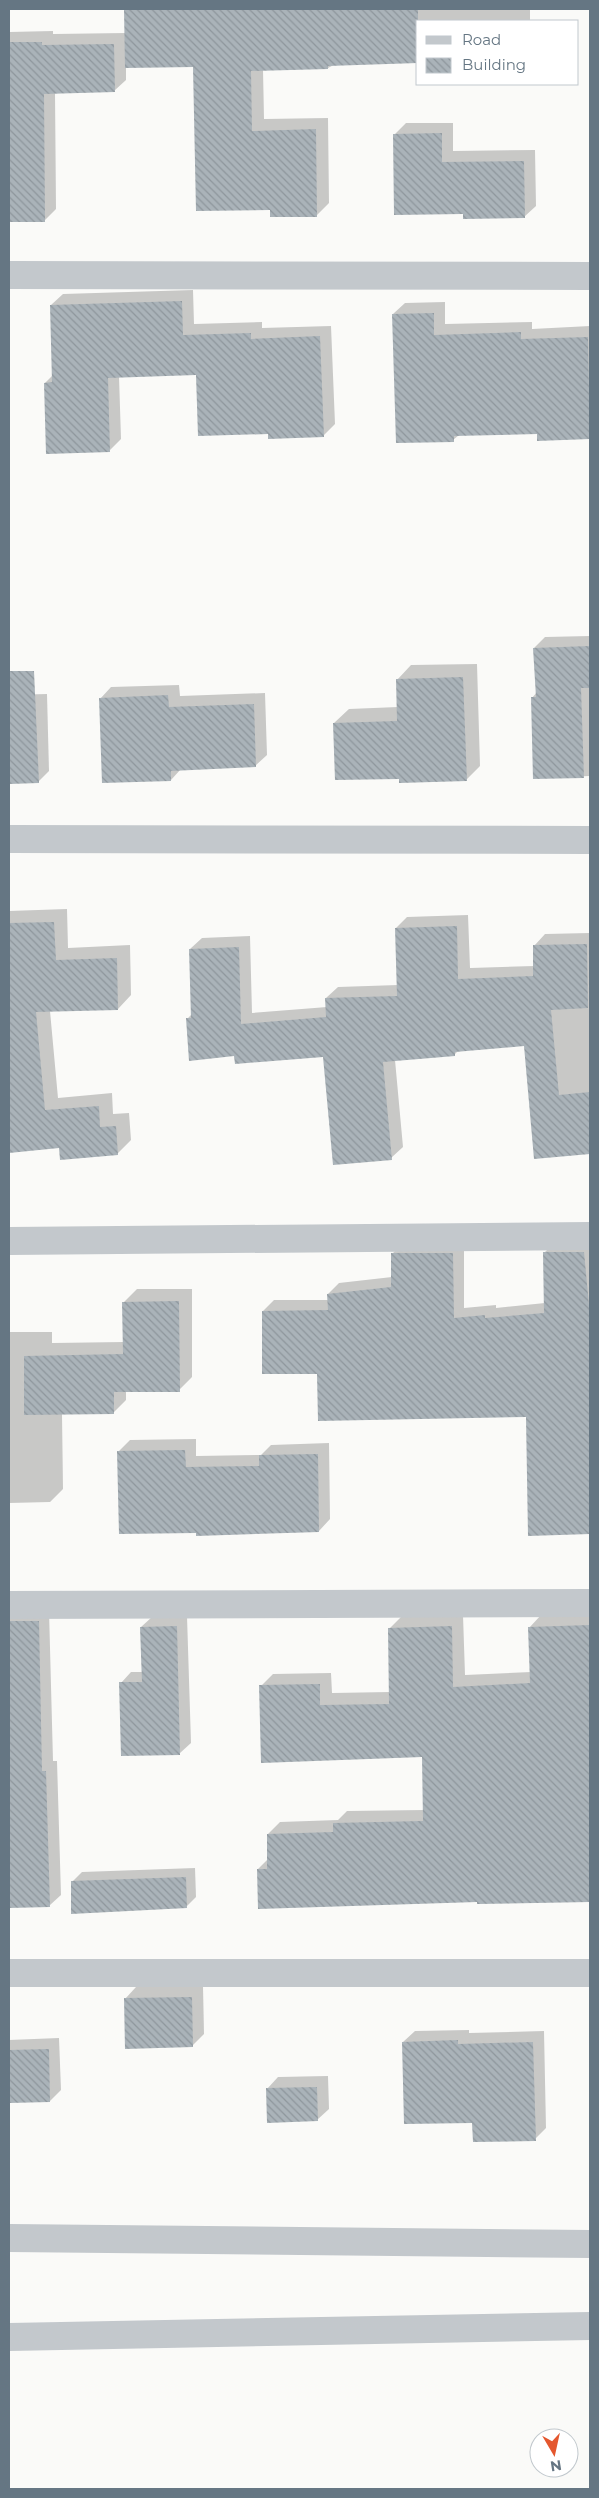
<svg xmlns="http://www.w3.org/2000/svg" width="599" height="2498" viewBox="0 0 599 2498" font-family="Montserrat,sans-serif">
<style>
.shadow{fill:#0003}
.building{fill:url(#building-back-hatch)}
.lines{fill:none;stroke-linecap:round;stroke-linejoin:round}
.minor{stroke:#c3c8cc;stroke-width:28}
.tertiary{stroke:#c3c8cc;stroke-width:28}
</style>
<defs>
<pattern id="building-back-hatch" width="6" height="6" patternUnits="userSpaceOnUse" patternTransform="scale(1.25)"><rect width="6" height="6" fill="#aab3b9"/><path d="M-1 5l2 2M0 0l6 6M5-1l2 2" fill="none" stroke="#8e969c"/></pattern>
</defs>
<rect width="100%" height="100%" fill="#fafaf8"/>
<!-- shadow -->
<g class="shadow">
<path d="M126 9H530V21H418L328 68 263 69 264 119 328 118 329 203 317 215 272 209 195 66 126 67V80L114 91 55 92 56 209 45 220 9 221V150H11L9 32 53 31V34L126 33Z"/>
<path d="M406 123H453V151L535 150 536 206 524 217 464 212 394 135Z"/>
<path d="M193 290 194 324 262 322V328L331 326 335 424 323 436 269 432 197 373 119 376 121 439 110 450 45 383 53 375 51 305 63 294Z"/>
<path d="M445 302V324L532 322V329L590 326V438L538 439V433L459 435 453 440 393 314 405 303Z"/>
<path d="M590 636V776L534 778 532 698 537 692 534 648 545 637Z"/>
<path d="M477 664 480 766 466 780 334 723 349 709 398 707 397 680 411 665Z"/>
<path d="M179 685 180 696 265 693 267 755 255 766 181 769 171 780 100 699 111 687Z"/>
<path d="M47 694 49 771 38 782 9 783V695Z"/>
<path d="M67 909 68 948 130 945 131 995 118 1009 50 1011 58 1098 112 1093 113 1114 129 1113 131 1140 118 1153 62 1159 61 1147 9 1151V911Z"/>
<path d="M468 915 470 968 534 966V946L545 934 590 933V1153L535 1157 525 1044 459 1050 455 1054 395 1060 403 1147 391 1158 324 1056 236 1054 187 1019 192 1014 190 949 202 938 250 936 252 1013 327 1007 326 998 338 987 398 985 396 928 407 917Z"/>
<path d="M590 1240V1533L529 1534 527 1416 318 1373 263 1311 274 1300H329L328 1294 339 1283 392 1277V1254L403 1243 464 1242V1308L496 1305V1308L545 1303 544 1253 556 1241Z"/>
<path d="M137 1289H192V1377L179 1390 126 1391V1400L113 1413 62 1414 63 1489 50 1502 9 1503V1332H52V1343L124 1342V1302Z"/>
<path d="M196 1439V1456L261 1455 271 1445 329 1443 330 1519 319 1531H197L118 1452 130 1440Z"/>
<path d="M9 1609 49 1610 53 1761H57L61 1895 50 1905 9 1907Z"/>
<path d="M590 1614V1901L478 1903V1901L258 1869 268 1859V1834L280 1822 338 1820 347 1811 424 1810 423 1756 261 1686 273 1674 331 1673 332 1693 390 1692 389 1629 401 1617 463 1615 465 1675 531 1672 529 1628 541 1615Z"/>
<path d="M187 1616 191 1743 180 1753 121 1683 131 1672H142L141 1627 152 1617Z"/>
<path d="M195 1868 196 1897 186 1907 72 1882 82 1872Z"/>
<path d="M203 1986 204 2034 192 2046 125 1999 136 1987Z"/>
<path d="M469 2030V2033L544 2031 546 2128 535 2139 403 2042 415 2031Z"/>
<path d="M59 2038 61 2090 50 2101H9V2040Z"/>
<path d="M328 2076 329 2109 317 2120 267 2089 278 2077Z"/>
</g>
<!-- building -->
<g class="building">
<path d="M124 9H418V63L328 66V69L251 71 252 131 316 129 317 217H270V210L196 211 193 67 125 68Z"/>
<path d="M9 42H42V45L114 44 115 92 44 94 45 222H9Z"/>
<path d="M442 133V162L524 161 525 218 463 219V214L394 215 393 134Z"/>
<path d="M182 301 183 335 251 333V339L320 336 324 437 268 439V434L198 436 196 375 108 378 110 452 46 454 44 383 52 382 50 305Z"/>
<path d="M434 313V335L521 332V339L588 337 590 439 537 441V434L454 436V442L396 443 392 314Z"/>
<path d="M590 646V688H581L584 778 533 779 531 697H536L533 648Z"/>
<path d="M9 671H34L39 783 9 784Z"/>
<path d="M463 677 467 781 399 783V779L335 780 333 723 397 721 396 679Z"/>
<path d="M168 695 169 707 254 704 256 767 171 771V781L102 783 99 698Z"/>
<path d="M54 922 56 960 117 958 118 1010 36 1012 45 1110 99 1106 100 1127 116 1126 118 1155 60 1160 59 1148 9 1153V923Z"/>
<path d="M457 926 458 979 533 976V945L587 944 588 1008 551 1010 559 1095 590 1092V1154L534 1159 524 1046 455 1052V1056L383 1062 392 1160 333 1165 323 1057 235 1064 234 1056 189 1061 186 1018H191L189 949 239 947 241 1024 326 1017 325 998 397 996 395 928Z"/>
<path d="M543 1252H584L590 1316V1534L528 1536 526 1417 318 1421 317 1374H262V1311L328 1310 327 1294 391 1287V1253H453L454 1318 485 1315V1318L544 1313Z"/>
<path d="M179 1301 180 1392H114V1414L24 1415V1356L123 1354 122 1302Z"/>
<path d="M185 1450 186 1467 259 1466V1455L318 1454 319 1532 196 1536V1533L119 1534 117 1451Z"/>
<path d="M9 1621H39L42 1771H46L50 1907 9 1908Z"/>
<path d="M590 1625V1902L477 1904V1902L258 1909 257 1869H267V1834L333 1832V1823L423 1821 422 1757 261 1763 259 1685 320 1684V1705L389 1704 388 1628 452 1626 453 1687 530 1683 528 1627Z"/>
<path d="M177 1626 180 1755 121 1756 119 1682H142L140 1627Z"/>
<path d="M186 1877 187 1908 71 1914V1881Z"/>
<path d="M192 1997 193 2047 125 2049 124 1998Z"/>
<path d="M458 2040V2044L533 2042 536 2141 473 2142 472 2123 404 2124 402 2042Z"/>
<path d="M49 2049 50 2102 9 2103V2050Z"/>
<path d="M317 2087 318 2121 267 2123 266 2088Z"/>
</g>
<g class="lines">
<!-- minor -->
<g class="minor">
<path d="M9 275 590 276"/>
<path d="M9 839 590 840"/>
<path d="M9 1241 590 1236"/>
<path d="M9 1605 590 1603"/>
<path d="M9 1973H590"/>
</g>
<!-- tertiary -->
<g class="tertiary">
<path d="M9 2238 590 2244"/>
<path d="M9 2337 590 2326"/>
</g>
</g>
<!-- border -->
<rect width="599" height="2498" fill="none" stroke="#657683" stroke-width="20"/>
<!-- legend -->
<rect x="416" y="20" width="162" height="65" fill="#ffffff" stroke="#c1c8cd"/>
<rect x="426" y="36" width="25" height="8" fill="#c3c8cc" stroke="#c1c8cd"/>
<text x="462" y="45" font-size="15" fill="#657683">Road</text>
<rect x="426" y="58" width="25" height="15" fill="url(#building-back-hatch)" stroke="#c1c8cd"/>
<text x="462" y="70" font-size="15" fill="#657683">Building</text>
<!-- north arrow -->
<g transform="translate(554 2453) rotate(171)"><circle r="24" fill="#ffffff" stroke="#c1c8cd"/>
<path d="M0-4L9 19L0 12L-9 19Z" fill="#e4572e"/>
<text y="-8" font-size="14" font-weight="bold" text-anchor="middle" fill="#657683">N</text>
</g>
</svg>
